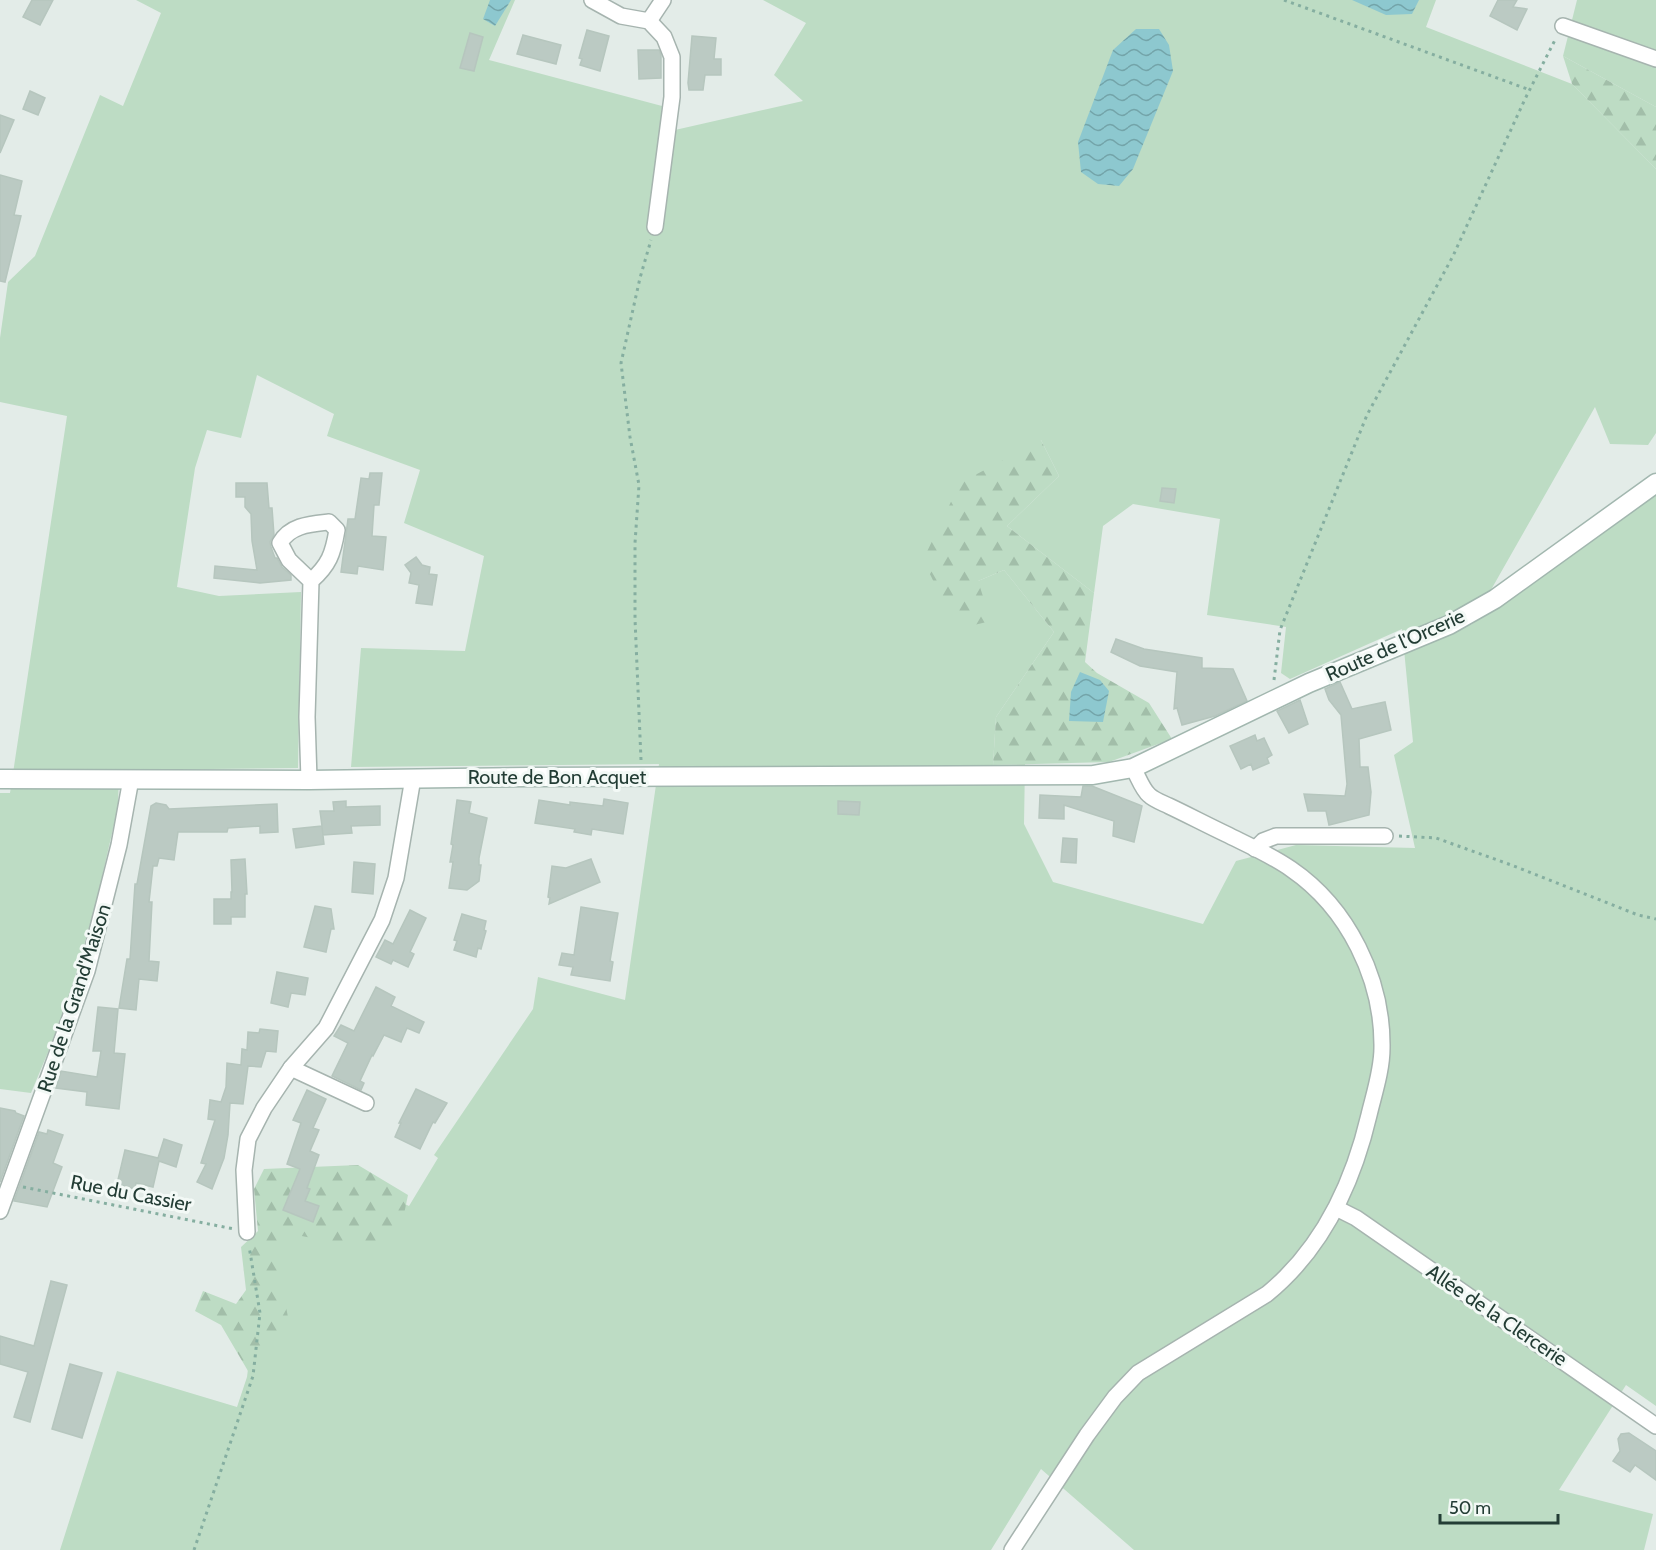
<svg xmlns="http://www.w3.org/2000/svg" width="1656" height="1550" viewBox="0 0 1656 1550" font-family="Cabin,sans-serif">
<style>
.green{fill:#bddcc4;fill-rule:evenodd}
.forest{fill:url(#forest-firs)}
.water{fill:url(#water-waves)}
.building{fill:#bbcac3;stroke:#b6c6be;stroke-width:1.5}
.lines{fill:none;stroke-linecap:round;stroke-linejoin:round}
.street-casing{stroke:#a6b4af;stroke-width:18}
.secondary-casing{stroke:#a2b7af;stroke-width:21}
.path{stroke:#85aea0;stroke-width:3;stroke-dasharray:3 4.5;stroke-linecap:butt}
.street{stroke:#fff;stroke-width:15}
.secondary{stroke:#fff;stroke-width:18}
.labels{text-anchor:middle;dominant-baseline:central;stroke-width:6;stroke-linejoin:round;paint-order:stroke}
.street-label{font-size:20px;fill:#233d35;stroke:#f3f9f6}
</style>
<defs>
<pattern id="forest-firs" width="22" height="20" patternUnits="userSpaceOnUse" patternTransform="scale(1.5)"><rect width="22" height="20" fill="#bddcc4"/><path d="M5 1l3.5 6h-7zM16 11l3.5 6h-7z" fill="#a2bea9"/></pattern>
<pattern id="water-waves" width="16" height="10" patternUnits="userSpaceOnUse" patternTransform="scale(1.5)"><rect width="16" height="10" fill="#8dc8cf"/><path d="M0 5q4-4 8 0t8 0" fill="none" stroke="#73a4a9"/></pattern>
</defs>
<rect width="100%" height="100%" fill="#e3ece8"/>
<!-- green -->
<g class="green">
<path d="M136 0H515L489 60 662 106 660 130H675L803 101 774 75 806 23 763 0H1436L1426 27 1572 84 1656 169V433L1648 445 1610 444 1595 407 1471 625 1656 477V1406L1626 1385 1559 1490 1653 1514 1644 1550H1134L1041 1469 991 1550H60L117 1371 237 1407 247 1377 255 1313 260 1204 362 1183 409 1206 438 1158 434 1155 533 1009 538 977 625 1000 659 764 351 767 361 648 465 651 484 556 404 523 420 470 327 436 334 414 257 375 241 438 207 430 195 468 177 587 219 596 301 592 298 768 119 770 118 807 96 903 66 1009 31 1093 0 1089V793H10L67 416 0 402V338L8 282 35 256 100 95 123 106 161 13ZM1041 440 1059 476 1007 526 1094 593 1103 526 1133 504 1220 519 1207 615 1286 627 1281 673 1290 679 1402 629 1413 742 1394 755 1415 848 1296 845 1236 861 1203 924 1053 882 1024 824 1025 764 993 765 996 717 1054 632 1004 570 978 581Z"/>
<path d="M1577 0H1656V107L1563 56Z"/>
</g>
<!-- forest -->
<g class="forest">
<path d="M1563 56 1656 107V169L1572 84Z"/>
<path d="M1041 440 1059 476 1007 526 1094 593 1085 662 1097 673 1149 703 1172 739 1109 762 993 765 996 717 1054 632 1004 570 978 581 991 621 957 629 923 560 960 483Z"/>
<path d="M358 1165 408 1195 399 1238 369 1249 281 1232 275 1253 288 1317 248 1371 221 1325 195 1311 203 1291 236 1304 246 1290 241 1247 258 1231 254 1189 264 1169Z"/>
</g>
<!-- water -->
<g class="water">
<path d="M490 0H511L495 26 483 19Z"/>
<path d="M1352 0H1419L1412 14 1386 15Z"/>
<path d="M1136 29H1159L1169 45 1173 71 1133 169 1119 186 1098 184 1081 172 1078 142 1113 50Z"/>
<path d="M1080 672 1100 680 1109 691 1103 722 1069 721 1071 692Z"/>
</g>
<!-- building -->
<g class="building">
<path d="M32 0H53L40 25 23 17Z"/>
<path d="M1498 0H1517L1513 7 1527 9 1517 30 1490 16Z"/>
<path d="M587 30 609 36 600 71 580 65 582 59 579 58Z"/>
<path d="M470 33 483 37 474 71 460 68Z"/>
<path d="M523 35 561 45 556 64 517 54Z"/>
<path d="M692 36 716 38 714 59H721V75H705L703 90H689L688 83Z"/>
<path d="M638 50H659L661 55V78L639 79Z"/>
<path d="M30 91 45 98 38 115 23 109Z"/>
<path d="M0 115 14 120 0 153Z"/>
<path d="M0 175 22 181 14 215 21 216 5 282 0 281Z"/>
<path d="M370 473H382L379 505H374L372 536 386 537 383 570 358 566 357 574 341 572 348 519H355L361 478 369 479Z"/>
<path d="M236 483H267L269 508H272L274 535 270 542 271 547 275 558H277L282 567 291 575V580L260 583 214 578 215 566 257 570 252 541 251 514 245 507V497H236Z"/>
<path d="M1162 488 1176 489 1174 503 1160 501Z"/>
<path d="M416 557 422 565 430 567 429 574 437 575 432 605 416 603 419 585 409 583 411 573 405 565Z"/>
<path d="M1116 639 1144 649 1202 658V668L1233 669 1247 701 1215 716 1182 725 1177 708 1174 709 1177 672 1140 666 1111 652Z"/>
<path d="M1340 682 1352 709 1385 702 1391 730 1359 739 1360 767H1368L1371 792 1369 815 1329 825 1326 811H1308L1304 794 1345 796 1347 784 1341 715 1329 700 1325 689Z"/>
<path d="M1300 700 1308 724 1289 733 1277 711Z"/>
<path d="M1255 735 1257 741 1264 738 1272 755 1267 758 1269 763 1253 770 1251 764 1241 769 1230 746Z"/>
<path d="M1083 786H1092L1142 806 1134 842 1113 836 1114 821 1064 805V819L1039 818 1040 795 1081 797Z"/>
<path d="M604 799 628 803 623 834 592 829 591 835 574 832 575 829 535 823 539 800 570 805V802L603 806Z"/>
<path d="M457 800 471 802 469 813 487 818 479 858V865H481L479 881 467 890 449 888 453 862H450L453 845 451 844Z"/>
<path d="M346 801V807L380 806V825L351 826 352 833 323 835 322 827 324 844 296 848 293 829 322 826 320 811H334L333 802Z"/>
<path d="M838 801 860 802 859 815 838 814Z"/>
<path d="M156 803 166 805 169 809 277 804 278 832 260 833V826L228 828 227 832H178L174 860 159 858 157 866H153L149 902H152L149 961 159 962 157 981 139 979 136 1010 119 1008 127 959H130L135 884H137L151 806Z"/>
<path d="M1063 838 1077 839 1076 863 1061 862Z"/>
<path d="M245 859 247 894H245V917H231V924H214V899H231V892H232L231 860Z"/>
<path d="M591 859 600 882 549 904 550 898 548 897 552 866 566 868Z"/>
<path d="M354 862 375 864 373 894 352 892Z"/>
<path d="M315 906 331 909 334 929H331L326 952 304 947Z"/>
<path d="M581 907 618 913 610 961 613 962 610 981 571 975 573 967 559 965 562 953 574 955Z"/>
<path d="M410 910 426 918 410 952 414 954 408 967 393 960 391 964 376 957 385 940 393 944Z"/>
<path d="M462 914 486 921 484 930 486 931 481 949 478 948 476 957 454 950 457 941 454 940Z"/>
<path d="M277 972 308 978 305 995 291 993 288 1007 271 1003Z"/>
<path d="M376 987 395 997 391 1006 424 1022 419 1033 407 1028 401 1042 384 1035 373 1056 372 1055 360 1081 364 1083 361 1090 332 1076 348 1043 334 1036 341 1025 354 1031Z"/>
<path d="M98 1007 118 1009 114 1053 125 1054 119 1109 86 1105 87 1092 56 1088 61 1071 97 1077 101 1051H93Z"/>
<path d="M260 1029 278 1031 276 1052 266 1051 261 1067 248 1066 243 1104 230 1103 228 1135 224 1158 212 1189 197 1182 206 1164 201 1163 215 1120 208 1119 210 1100 221 1102 226 1087 227 1063 241 1065 242 1049 247 1050 248 1032 259 1033Z"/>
<path d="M416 1089 447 1103 435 1123 433 1122 420 1149 395 1137 401 1123H399Z"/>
<path d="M307 1090 326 1099 313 1128 319 1130 310 1151 319 1155 307 1188 310 1189 305 1201 319 1206 313 1222 283 1210 300 1169 287 1164 301 1123 293 1120Z"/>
<path d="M0 1108 15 1111 16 1113 24 1116 0 1182Z"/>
<path d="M48 1130 63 1135 53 1163 62 1167 47 1207 14 1201 39 1132 47 1134Z"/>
<path d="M164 1139 182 1145 176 1167 159 1161 153 1187 136 1183 135 1189 117 1184 125 1150 158 1158Z"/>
<path d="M51 1281 67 1285 30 1422 14 1417 28 1372 0 1364V1336L34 1346Z"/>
<path d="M70 1364 102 1373 82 1438 52 1429Z"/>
<path d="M1629 1433 1656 1451V1480L1635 1465 1630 1472 1613 1461 1620 1451 1618 1439 1621 1434Z"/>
</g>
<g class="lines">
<defs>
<g id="street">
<path d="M592 0 621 16 649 21 664 37 672 57V97L655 227"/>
<path d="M649 21 663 0"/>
<path d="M1563 26 1656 59"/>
<path d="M309 780 307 717 311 581C329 565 333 554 337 530L329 522C311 524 290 525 280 543L289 560 311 581"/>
<path d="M1255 849 1263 841 1276 836H1385"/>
<path d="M291 1068 366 1103"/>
<path d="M1336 1208 1356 1218 1656 1426"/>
<path d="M0 1211 87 971 119 845 131 779"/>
<path d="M247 1232 244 1170 248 1139 264 1108 291 1068 326 1028 382 920 396 878 413 778"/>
<path d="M1012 1550 1087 1435 1115 1397 1138 1373 1267 1294C1322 1249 1353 1183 1369 1115 1374 1094 1382 1070 1382 1048 1383 979 1348 908 1291 869 1271 855 1248 845 1226 834 1207 825 1188 815 1169 806 1163 803 1154 800 1149 795 1142 789 1138 776 1133 768"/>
</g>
<path id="secondary" d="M0 779 309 780 528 777 1093 775 1133 768 1309 683 1449 625 1495 599 1656 483"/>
</defs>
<!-- street casing -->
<use href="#street" class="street-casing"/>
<!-- secondary casing -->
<use href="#secondary" class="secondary-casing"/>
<!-- path -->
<g class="path">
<path d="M1284 0 1530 90"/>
<path d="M1274 680 1280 630 1367 415 1453 256 1525 99 1556 38"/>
<path d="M641 760 635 619V543L639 485 630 437 621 363 640 278 651 240"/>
<path d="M1399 836 1436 838 1514 866 1638 915 1656 919"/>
<path d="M23 1187 234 1229"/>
<path d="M194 1550 253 1376 260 1313 249 1246"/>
</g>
<!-- street -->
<use href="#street" class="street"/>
<!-- secondary -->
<use href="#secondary" class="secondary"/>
</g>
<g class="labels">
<!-- street labels -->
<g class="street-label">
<text transform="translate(1395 645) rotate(-24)">Route de l'Orcerie</text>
<text x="557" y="777">Route de Bon Acquet</text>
<text transform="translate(74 998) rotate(-72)">Rue de la Grand'Maison</text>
<text transform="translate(131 1193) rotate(11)">Rue du Cassier</text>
<text transform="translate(1497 1315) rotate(34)">Allée de la Clercerie</text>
</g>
</g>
<!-- scale -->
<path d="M1440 1514v9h118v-9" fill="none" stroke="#233d35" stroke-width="3"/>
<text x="1449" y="1514" font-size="18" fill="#233d35" stroke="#f3f9f6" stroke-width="4.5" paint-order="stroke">50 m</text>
</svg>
